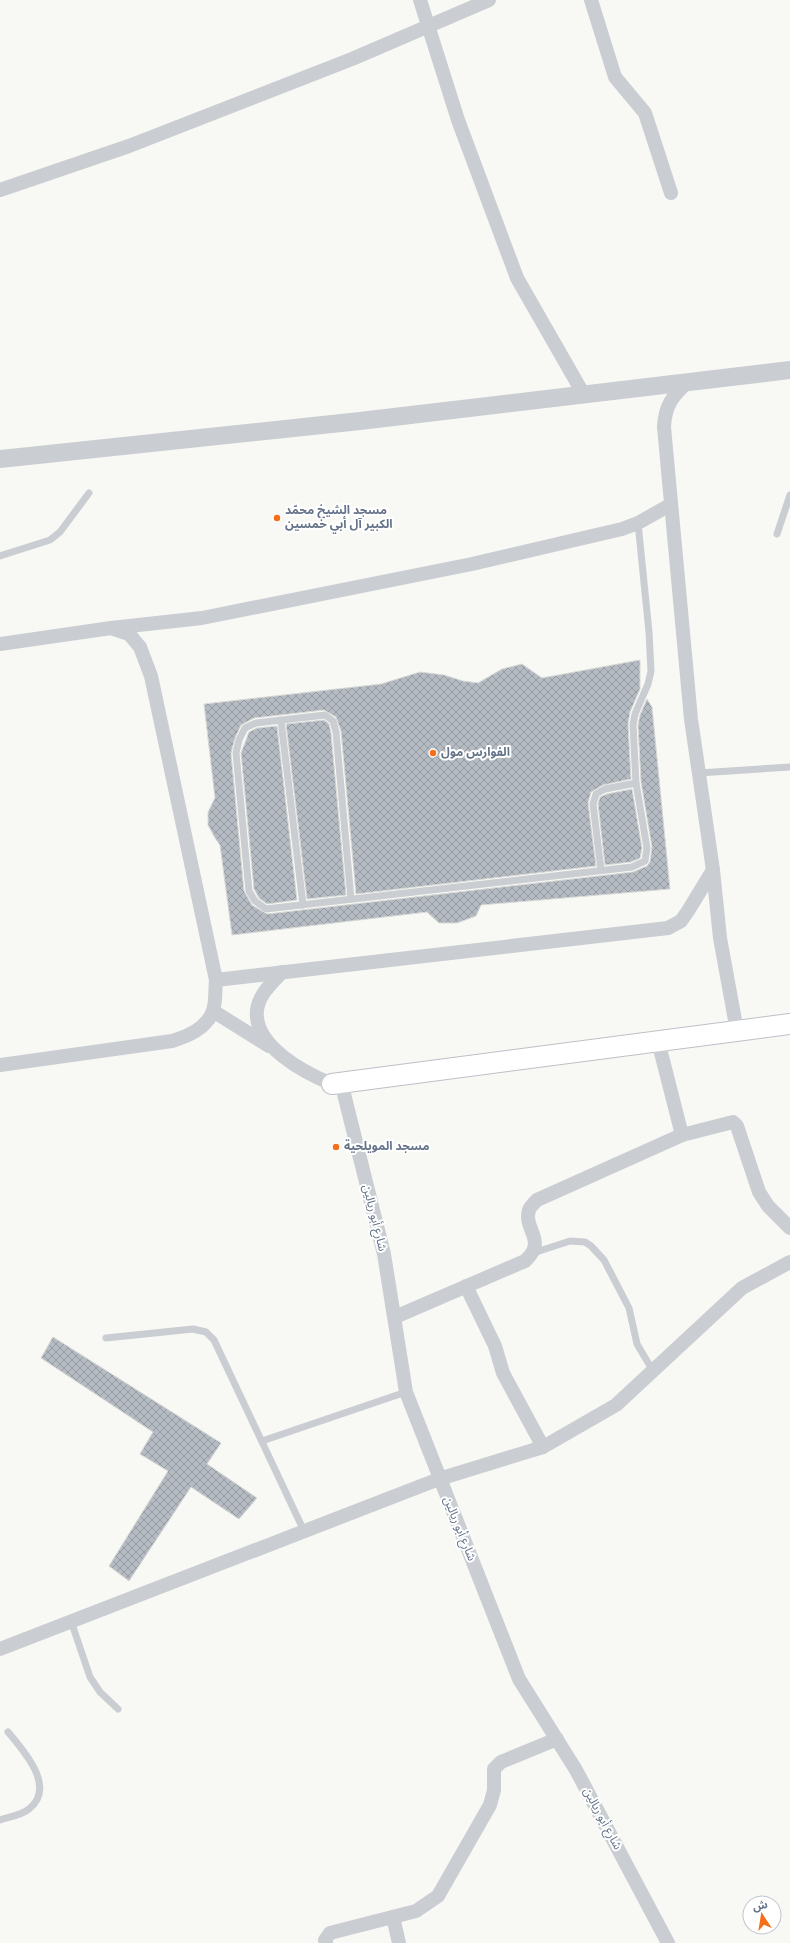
<svg xmlns="http://www.w3.org/2000/svg" width="790" height="1943" viewBox="0 0 790 1943" font-family="Overpass,'Noto Sans Arabic',sans-serif">
<style>
.building{fill:url(#building-cross-hatch);stroke:#d9dad7}
.lines{fill:none;stroke-linecap:round;stroke-linejoin:round}
.secondary-casing{stroke:#bcc0c6;stroke-width:22}
.service{stroke:#cacdd1;stroke-width:7}
.minor{stroke:#cacdd1;stroke-width:14}
.tertiary{stroke:#cacdd1;stroke-width:18}
.secondary{stroke:#fff;stroke-width:20}
.poi-dot{fill:#f36f1a;stroke:#fff;stroke-width:1.5}
.labels{text-anchor:middle;dominant-baseline:central;stroke-width:4;stroke-linejoin:round;paint-order:stroke}
.poi-label{font-size:12px;font-weight:bold;fill:#647389;stroke:#fff;text-anchor:start}
.street-label{font-size:12px;fill:#647389;stroke:#fff}
</style>
<defs>
<pattern id="building-cross-hatch" width="8" height="8" patternUnits="userSpaceOnUse"><rect width="8" height="8" fill="#b5bbc2"/><path d="M0 0l8 8M0 8l8-8" fill="none" stroke="#979ca3"/></pattern>
</defs>
<rect width="100%" height="100%" fill="#f8f8f5"/>
<!-- building -->
<g class="building">
<path d="M640 660V689L630 712 628 724 631 779 603 785 591 792 588 803 596 866 356 894 341 731 336 717 324 710 254 718 241 725 235 738 231 753 244 891 252 905 267 914 633 872 647 866 650 862 652 847 641 782 638 725 640 715 647 699 652 707 670 889 481 905 476 916 457 923H439L427 912 232 935 220 845 215 838 208 825V812L215 798 204 704 381 684 420 672 444 675 463 681 478 683 502 669 522 664 542 678Z"/>
<path d="M324 720 329 724 331 733 346 895 307 899 286 724Z"/>
<path d="M277 726 297 900 267 904 259 898 254 889 241 753 249 732 257 728Z"/>
<path d="M632 789 642 848 640 858 631 862 605 865 598 804 600 797 607 794Z"/>
<path d="M53 1337 221 1443 207 1464 257 1498 239 1519 191 1487 129 1581 109 1566 168 1471 140 1454 153 1432 41 1358Z"/>
</g>
<g class="lines">
<defs>
<path id="secondary" d="M332 1084 790 1024"/>
</defs>
<!-- secondary casing -->
<use href="#secondary" class="secondary-casing"/>
<!-- service -->
<g class="service">
<path d="M777 534 790 495"/>
<path d="M0 556 50 540 60 532 89 493"/>
<path d="M281 721 303 905"/>
<path d="M699 773 790 767"/>
<path d="M601 870 593 804 596 794 605 789 636 783"/>
<path d="M351 899 336 732 333 721 325 715 256 723 245 728 239 740 236 753 249 891 255 901 266 909 632 867 645 861 647 848 636 783 633 725 635 714 648 684 651 671 649 632 638 523"/>
<path d="M533 1253 570 1241 585 1242 591 1246 604 1260 629 1308 637 1344 653 1371"/>
<path d="M106 1338 193 1329 206 1332 214 1340 304 1531"/>
<path d="M262 1441 406 1392"/>
<path d="M71 1621 90 1677 100 1692 118 1709"/>
<path d="M0 1820C9 1817 22 1815 29 1809 57 1787 23 1750 8 1732"/>
</g>
<!-- minor -->
<g class="minor">
<path d="M420 0 458 120 517 278 584 395"/>
<path d="M591 0 615 77 645 113 671 193"/>
<path d="M0 190 129 146 352 59 489 0"/>
<path d="M688 382C672 396 665 406 664 427L691 719 713 870 720 938 737 1031"/>
<path d="M111 628 129 634 140 647 151 676 216 980 668 928 681 921 688 911 713 870"/>
<path d="M0 644 111 628 202 618 472 564 622 529 638 523 670 505"/>
<path d="M282 972C272 983 259 994 257 1010 253 1046 305 1073 332 1084"/>
<path d="M213 1011 269 1046"/>
<path d="M658 1041 682 1135"/>
<path d="M0 1065 172 1041C188 1036 206 1029 213 1011 216 1002 215 989 216 980"/>
<path d="M341 1082 384 1254 406 1392 519 1679 576 1770 668 1943"/>
<path d="M466 1286 495 1346 503 1373 543 1447"/>
<path d="M395 1317 525 1261C548 1240 523 1230 529 1210 530 1207 534 1203 537 1200L682 1135 733 1122 737 1126 759 1192 768 1206 790 1228"/>
<path d="M0 1649 439 1479 543 1447 616 1405 742 1288 790 1262"/>
<path d="M393 1917 399 1943"/>
<path d="M326 1943 325 1940 330 1933 416 1911 438 1896 490 1805 494 1790V1769L501 1762 557 1739"/>
</g>
<!-- tertiary -->
<path class="tertiary" d="M0 459 360 421 790 370"/>
<!-- secondary -->
<use href="#secondary" class="secondary"/>
</g>
<!-- markers -->
<g class="poi-dot">
<circle cx="277" cy="518" r="4"/>
<circle cx="433" cy="753" r="4"/>
<circle cx="336" cy="1147" r="4"/>
</g>
<g class="labels">
<!-- poi labels -->
<g class="poi-label">
<text x="285" y="511">مسجد الشيخ محمّد<tspan x="285" dy="14">الكبير آل أبي خمسين</tspan></text>
<text x="441" y="753">الفوارس مول</text>
<text x="344" y="1147">مسجد المويلحية</text>
</g>
<!-- street labels -->
<g class="street-label">
<text transform="translate(374 1218) rotate(76)">شارع أبو ريالين</text>
<text transform="translate(459 1529) rotate(68)">شارع أبو ريالين</text>
<text transform="translate(602 1819) rotate(62)">شارع أبو ريالين</text>
</g>
</g>
<!-- north arrow -->
<g transform="translate(762 1915) rotate(348)"><circle r="19" fill="#ffffff" stroke="#c1c7d0"/>
<path d="M0-3L7 15L0 10L-7 15Z" fill="#f36f1a"/>
<text y="-6" font-size="11" font-weight="bold" text-anchor="middle" fill="#647389">ش</text>
</g>
</svg>
